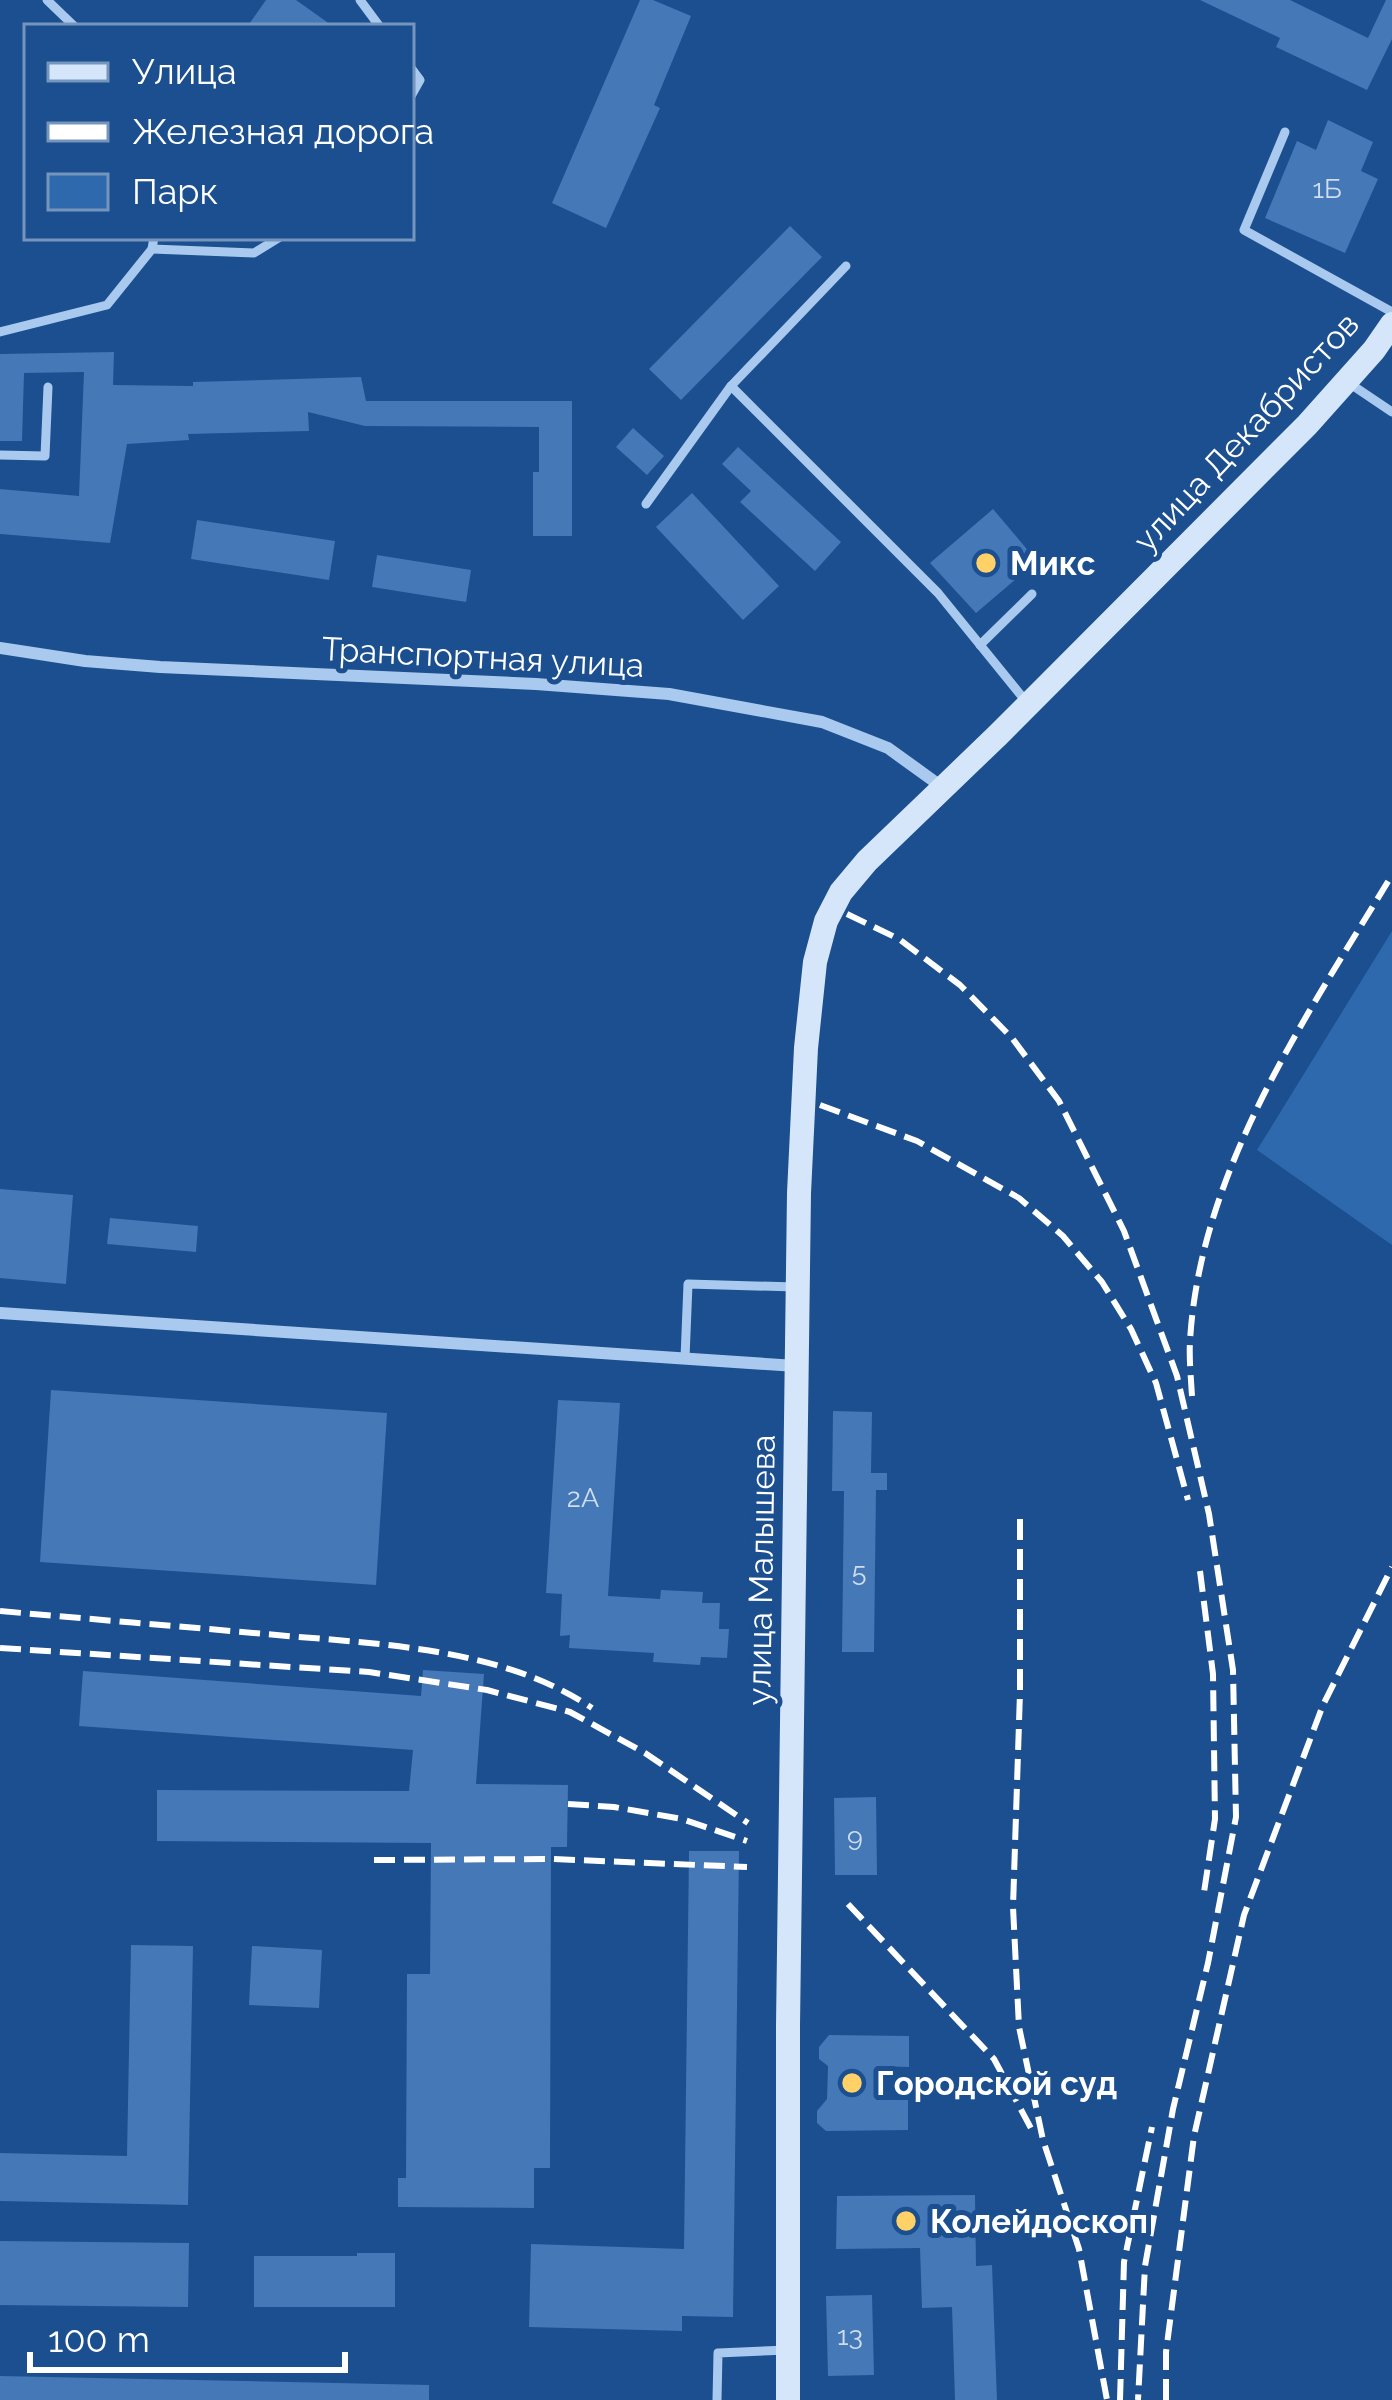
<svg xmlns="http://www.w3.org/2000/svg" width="1392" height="2400" viewBox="0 0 1392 2400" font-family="Raleway,sans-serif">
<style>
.green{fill:#2e69ad}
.building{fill:#4478b7}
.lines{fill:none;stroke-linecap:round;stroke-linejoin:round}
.lane{stroke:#a9c9ee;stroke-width:9}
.street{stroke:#a9c9ee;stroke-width:12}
.secondary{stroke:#d6e6fa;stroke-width:24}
.rail{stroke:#fff;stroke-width:6;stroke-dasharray:21 9;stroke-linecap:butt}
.poi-dot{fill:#ffd166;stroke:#1b4f8f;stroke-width:4.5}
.labels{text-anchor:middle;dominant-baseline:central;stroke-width:10;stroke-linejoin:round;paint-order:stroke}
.number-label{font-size:27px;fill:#d0dded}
.street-label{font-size:33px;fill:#fff;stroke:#1b4f8f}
.poi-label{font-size:33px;font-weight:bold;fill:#fff;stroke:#1b4f8f;text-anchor:start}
</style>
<rect width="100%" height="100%" fill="#1b4f8f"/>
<!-- green -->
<path class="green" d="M1392 931V1245L1257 1150Z"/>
<!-- building -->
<g class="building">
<path d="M266 0H296L334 27H247Z"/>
<path d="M640 0H653L691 16 654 105 660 108 606 228 552 203Z"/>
<path d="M1200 0H1290L1368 38 1386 0H1392V39L1367 90 1276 47 1280 38Z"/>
<path d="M1328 120 1373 142 1361 171 1378 179 1345 253 1265 218 1297 141 1316 150Z"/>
<path d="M790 226 822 257 681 400 649 369Z"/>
<path d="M114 352 113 385 193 386V382L361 377 366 401H572V536H533V472H539V427L365 426 308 412 309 431 188 434 189 440 127 444 110 543 0 534V489L79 496 84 372 24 373 22 441H0V354Z"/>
<path d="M633 428 664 456 647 475 616 447Z"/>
<path d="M738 447 841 542 815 571 740 502 751 491 722 464Z"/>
<path d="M692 493 779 586 743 620 656 527Z"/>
<path d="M993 509 1037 561 976 613 930 563Z"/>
<path d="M197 520 335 541 329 580 191 559Z"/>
<path d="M377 555 471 570 466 602 372 587Z"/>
<path d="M0 1189 73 1195 66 1284 0 1278Z"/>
<path d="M110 1218 198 1226 196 1252 107 1244Z"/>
<path d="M51 1390 387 1413 376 1585 40 1562Z"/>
<path d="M558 1400 620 1403 608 1596 660 1599 661 1590 703 1592 702 1603H720L719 1629H729L727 1658 701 1657 700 1665 653 1662 654 1653 569 1648 570 1635 560 1636 562 1594 546 1593Z"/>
<path d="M833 1411 872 1412 871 1473H887V1490H876L874 1652H842L844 1491H832Z"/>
<path d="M423 1670 484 1674 476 1784 568 1785 567 1847H551L550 2168H534V2208L398 2207V2178H406L407 1974H430L431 1843 157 1841V1790L409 1791 413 1750 79 1726 83 1671 421 1696Z"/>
<path d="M876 1797 877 1875H835L834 1798Z"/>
<path d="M689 1851H739L733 2317 682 2316V2331L529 2327 531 2244 684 2249Z"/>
<path d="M131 1945 193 1946 188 2205 0 2201V2153L127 2156Z"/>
<path d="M252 1946 322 1950 319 2008 249 2005Z"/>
<path d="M829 2035 909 2036V2067L877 2066 876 2100H908V2130L826 2131 817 2123V2111L827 2099 828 2066 819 2059V2047Z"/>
<path d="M975 2195 976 2266 992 2265 997 2400H955L952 2307 922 2308 920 2248 836 2249 837 2196Z"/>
<path d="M0 2241 189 2243 188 2307 0 2305Z"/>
<path d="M357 2253H395V2307H254V2256H357Z"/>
<path d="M872 2295 874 2375 828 2376 826 2296Z"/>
<path d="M0 2376 429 2385V2400H0Z"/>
</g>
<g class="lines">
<!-- lane -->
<g class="lane">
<path d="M47 0 75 27"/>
<path d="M360 0 380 27"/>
<path d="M411 68 420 80 411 96"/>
<path d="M1285 132 1244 230 1392 312"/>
<path d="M152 249 254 253 280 237"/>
<path d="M846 266 731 386 938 593 1028 704"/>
<path d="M0 332 107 305 152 249 154 237"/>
<path d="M1346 381 1392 412"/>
<path d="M0 455 45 456 48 387"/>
<path d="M646 504 731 386"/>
<path d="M980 645 1032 594"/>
<path d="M685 1358 688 1284 795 1287"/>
<path d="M717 2400 718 2353 788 2350"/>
</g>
<!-- street -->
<g class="street">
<path d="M0 648 85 661 160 667 536 684 669 694 822 722 888 748 942 787"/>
<path d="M0 1313 796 1366"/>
</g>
<!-- secondary -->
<path class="secondary" d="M788 2400V2026L799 1193 806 1048 815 962 826 921 841 892 867 861 998 735 1307 425 1374 350 1392 324"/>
<!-- rail -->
<g class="rail">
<path d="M847 914 899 939 960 985 1012 1038 1059 1101 1124 1231 1177 1376 1209 1514 1233 1670 1236 1817 1208 1963 1173 2109 1145 2266 1138 2400"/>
<path d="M820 1105 917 1141 1019 1198 1063 1236 1102 1282 1131 1329 1156 1383 1188 1500"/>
<path d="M1192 1396C1191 1378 1189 1359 1190 1341 1200 1170 1306 1017 1392 875"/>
<path d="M1020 1519V1692L1013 1907 1019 2027 1043 2140 1079 2249 1107 2400"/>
<path d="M1200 1571 1213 1674 1215 1819 1203 1899"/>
<path d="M0 1611C88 1619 177 1626 265 1634 373 1644 500 1646 592 1708"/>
<path d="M0 1648 369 1672 487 1690 570 1712 645 1753 748 1823"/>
<path d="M568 1804 614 1807 682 1819 747 1841"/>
<path d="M374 1860 551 1859 747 1867"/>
<path d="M848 1904 994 2059 1033 2132"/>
<path d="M1120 2400 1124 2262 1152 2127"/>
<path d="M1166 2400V2352L1194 2136 1244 1915 1323 1705 1392 1567"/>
</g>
</g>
<!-- markers -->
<g class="poi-dot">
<circle cx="986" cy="563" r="12"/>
<circle cx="852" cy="2083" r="12"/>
<circle cx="906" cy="2221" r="12"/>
</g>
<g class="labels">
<!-- number labels -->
<g class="number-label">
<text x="1327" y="188">1Б</text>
<text x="583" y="1497">2А</text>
<text x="859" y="1571">5</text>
<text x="855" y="1836">9</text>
<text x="850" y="2335">13</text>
</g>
<!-- street labels -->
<g class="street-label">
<text transform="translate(1246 432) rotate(-47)">улица Декабристов</text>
<text transform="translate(483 657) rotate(3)">Транспортная улица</text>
<text transform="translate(761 1570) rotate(-89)">улица Малышева</text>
</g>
<!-- poi labels -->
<g class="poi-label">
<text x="1010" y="563">Микс</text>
<text x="876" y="2083">Городской суд</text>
<text x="930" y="2221">Колейдоскоп</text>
</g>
</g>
<!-- legend -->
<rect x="24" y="24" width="390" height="216" fill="#1b4f8f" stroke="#7695bc" stroke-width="3"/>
<rect x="48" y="63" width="60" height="18" fill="#d6e6fa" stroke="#7695bc" stroke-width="3"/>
<text x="132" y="84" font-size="36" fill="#ffffff">Улица</text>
<rect x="48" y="123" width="60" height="18" fill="#ffffff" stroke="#7695bc" stroke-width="3"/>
<text x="132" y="144" font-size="36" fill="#ffffff">Железная дорога</text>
<rect x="48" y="174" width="60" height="36" fill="#2e69ad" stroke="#7695bc" stroke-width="3"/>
<text x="132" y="204" font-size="36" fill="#ffffff">Парк</text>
<!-- scale -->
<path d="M30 2352v18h315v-18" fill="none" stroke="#ffffff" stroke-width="6"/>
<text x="48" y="2352" font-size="36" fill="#ffffff" stroke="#1b4f8f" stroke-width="9" paint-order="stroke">100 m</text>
</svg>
